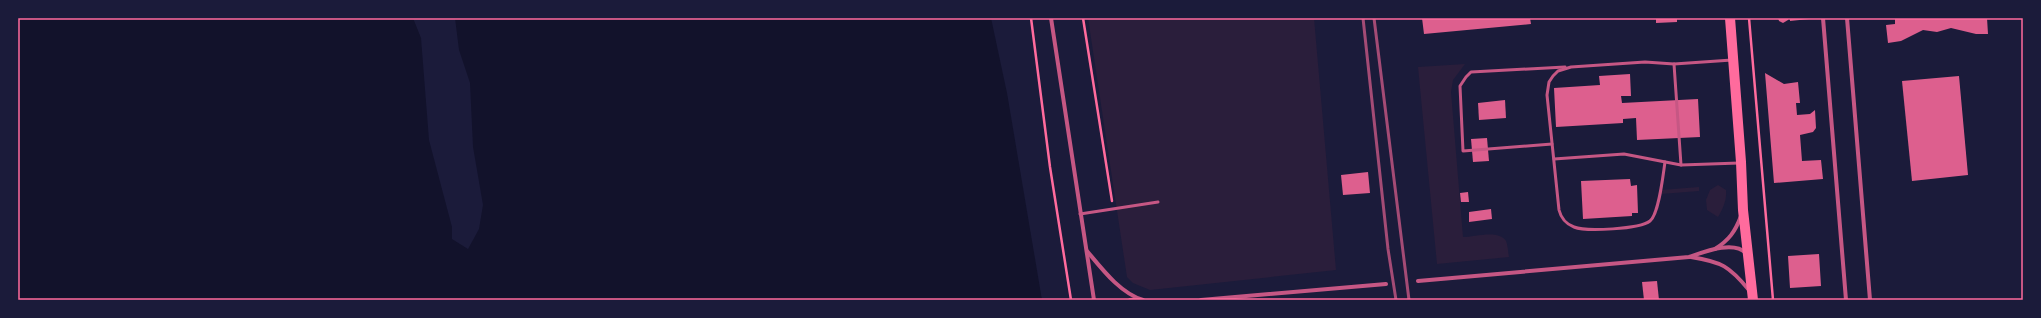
<svg xmlns="http://www.w3.org/2000/svg" width="2041" height="318" viewBox="0 0 2041 318" font-family="Barlow,sans-serif">
<style>
.green{fill:#2a1e3b}
.water{fill:#12122b}
.pier{fill:#1b1b3a}
.building{fill:#dd5f8e}
.lines{fill:none;stroke-linecap:round;stroke-linejoin:round}
.path{stroke:#ff6b9d;stroke-width:2.5}
.service{stroke:#c65784;stroke-width:3}
.minor{stroke:#c65784;stroke-width:4}
.primary{stroke:#ff6b9d;stroke-width:10}
.rail{stroke:#a44b75;stroke-width:3}
.neatline{fill:none;stroke:#ff6b9d;stroke-width:1.5}
</style>
<rect width="100%" height="100%" fill="#1b1b3a"/>
<!-- green -->
<g class="green">
<path d="M1088 18H1314L1336 270 1150 290 1133 283 1127 277Z"/>
<path d="M1465 64 1453 80 1451 92 1463 237C1474 237 1499 229 1506 241 1508 246 1508 252 1509 257L1437 264 1418 67Z"/>
<path d="M1718 185 1726 190C1727 200 1723 208 1718 217L1707 210 1706 200 1710 190Z"/>
<path d="M1699 187V191L1661 194V190Z"/>
</g>
<!-- water -->
<path class="water" d="M18 18H991L1007 93 1042 300H18Z"/>
<!-- pier -->
<path class="pier" d="M413 18H455L459 50 470 83 473 147 483 205 479 229 468 249 452 239V227L429 140 421 38Z"/>
<!-- building -->
<g class="building">
<path d="M1422 18H1530L1531 24 1424 34Z"/>
<path d="M1656 18H1677V22L1656 23Z"/>
<path d="M1778 18H1788V20L1783 23 1779 21Z"/>
<path d="M1790 18H1809V19L1790 21Z"/>
<path d="M1895 18H1987L1988 34H1976L1951 28 1937 32 1923 30 1901 41 1888 43 1886 25 1895 24Z"/>
<path d="M1765 73 1784 84 1798 82 1800 103H1796L1797 115 1810 114 1815 110 1816 128 1813 132 1800 135 1802 161 1821 160 1823 179 1774 183Z"/>
<path d="M1630 74 1631 96H1621L1622 103 1698 99 1700 137 1637 140 1636 118 1623 119V123L1556 127 1554 88 1600 85 1599 76Z"/>
<path d="M1959 76 1968 175 1912 181 1902 81Z"/>
<path d="M1505 100 1506 118 1479 120 1478 103Z"/>
<path d="M1487 138 1489 161 1473 162 1471 139Z"/>
<path d="M1368 172 1370 193 1343 195 1341 175Z"/>
<path d="M1630 179 1631 186 1637 185 1638 213H1632V216L1583 219 1581 181Z"/>
<path d="M1468 192 1469 202H1461L1460 193Z"/>
<path d="M1491 209 1492 219 1469 222V212Z"/>
<path d="M1819 254 1821 286 1790 288 1788 256Z"/>
<path d="M1657 281 1659 300H1644L1642 282Z"/>
</g>
<g class="lines">
<!-- path -->
<g class="path">
<path d="M1031 18 1050 167 1071 300"/>
<path d="M1083 18 1112 201"/>
<path d="M1749 18 1773 300"/>
</g>
<!-- service -->
<g class="service">
<path d="M1674 64 1681 165"/>
<path d="M1552 144 1463 151 1460 86 1466 77 1471 72 1565 67"/>
<path d="M1554 159 1624 154 1681 165 1739 163"/>
<path d="M1665 162C1663 175 1659 214 1650 221 1640 229 1586 232 1574 227 1566 224 1561 218 1559 210L1547 95 1549 82 1553 76 1558 71 1571 67 1645 62 1674 64 1732 60"/>
<path d="M1080 214 1158 202"/>
</g>
<!-- minor -->
<g class="minor">
<path d="M1051 18 1094 300"/>
<path d="M1823 18 1846 300"/>
<path d="M1847 18 1870 300"/>
<path d="M1715 249C1729 240 1735 232 1741 216"/>
<path d="M1087 251C1102 269 1120 293 1143 300"/>
<path d="M1691 257C1722 262 1729 266 1749 290"/>
<path d="M1418 281 1689 257C1704 252 1733 240 1746 253"/>
<path d="M1130 300 1139 299"/>
<path d="M1201 300 1386 284"/>
</g>
<!-- primary -->
<path class="primary" d="M1730 18 1741 162 1743 210 1753 300"/>
<!-- rail -->
<g class="rail">
<path d="M1363 18 1388 249 1396 300"/>
<path d="M1374 18 1409 300"/>
</g>
</g>
<!-- border -->
<rect width="2041" height="318" fill="none" stroke="#1b1b3a" stroke-width="38"/>
<rect x="19" y="19" width="2003" height="280" class="neatline"/>
</svg>
